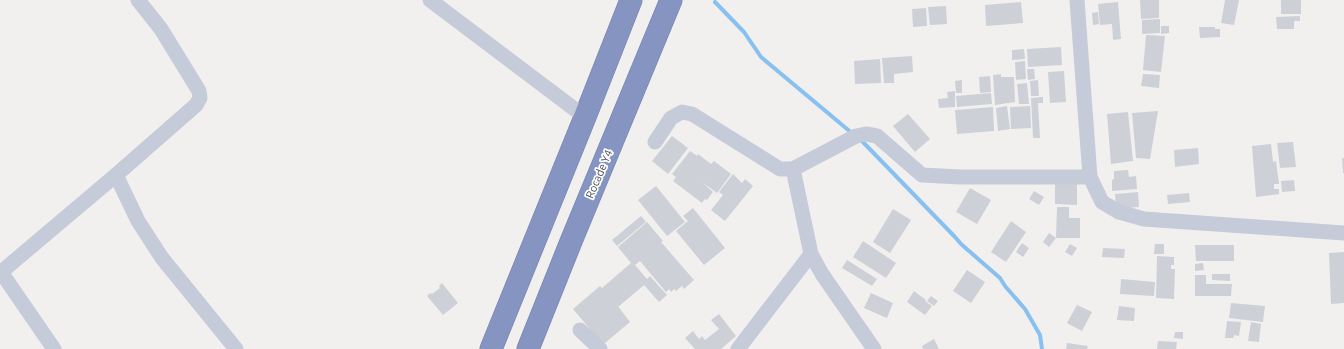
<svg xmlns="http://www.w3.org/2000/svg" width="1344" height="349" viewBox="0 0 1344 349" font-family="Ubuntu,sans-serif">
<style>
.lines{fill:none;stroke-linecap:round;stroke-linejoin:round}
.stream{stroke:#88c1f0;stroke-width:4}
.building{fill:#ced0d7}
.highway-casing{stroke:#707fac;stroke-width:23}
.street{stroke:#c5cbd8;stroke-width:15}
.highway{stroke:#8594c0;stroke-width:22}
.labels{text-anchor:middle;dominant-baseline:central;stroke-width:3.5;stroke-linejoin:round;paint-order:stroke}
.street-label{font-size:11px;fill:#474d5e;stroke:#fff}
</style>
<rect width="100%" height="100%" fill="#f2f0ef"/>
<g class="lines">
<!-- stream -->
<g class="stream">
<path d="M715 2 744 32 761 57 853 134"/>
<path d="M860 139 955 237 961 244 1000 278 1005 286 1025 309 1040 335 1042 349"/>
</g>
</g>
<!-- building -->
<g class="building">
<path d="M1140 0H1159V18L1141 19Z"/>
<path d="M1225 0H1239L1234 25 1221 23Z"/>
<rect x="1281" y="0" width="20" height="14"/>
<path d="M1021 2 1023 23 986 26 985 5Z"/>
<path d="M1118 2 1121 39 1113 40 1112 24 1100 25 1098 4Z"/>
<path d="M946 6 947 24 930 25 928 7Z"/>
<path d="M926 8 927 26 913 27 912 9Z"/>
<path d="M1098 12 1099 24 1093 25 1092 13Z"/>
<path d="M1300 16V21H1294V29H1277L1276 17Z"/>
<path d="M1160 19V33L1142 34V20Z"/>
<path d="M1161 26H1169V33L1161 34Z"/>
<path d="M1199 27H1215V29H1220V37L1200 38Z"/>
<path d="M1146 35 1165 36 1161 72 1143 70Z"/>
<path d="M1061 47 1062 65 1028 67 1027 49Z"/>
<path d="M1024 49 1025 59 1012 60V50Z"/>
<path d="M912 56 913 72 894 74V83H884L882 58Z"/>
<path d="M880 59 881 83 855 84 854 61Z"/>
<path d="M1025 61 1026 79 1016 80 1015 62Z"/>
<path d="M1027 69H1034L1035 79 1028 80Z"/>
<path d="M1064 71 1066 102 1050 103 1048 72Z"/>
<path d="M1001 74V77H1014L1015 102 995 105 993 75Z"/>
<path d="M1143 74 1160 75 1159 88 1141 86Z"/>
<path d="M990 76 991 92 980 93 979 77Z"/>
<path d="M962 80V93H956L955 81Z"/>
<path d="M1038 80 1039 96H1031L1030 81Z"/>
<path d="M1027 83 1029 104H1019L1017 84Z"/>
<path d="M955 91V107L939 108 938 99 948 98 947 92Z"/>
<path d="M991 93 992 104 957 107 956 96Z"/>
<path d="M1043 97V103H1038L1040 138H1033L1031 98Z"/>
<path d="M1007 106 1010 129 998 131 996 108Z"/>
<path d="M1030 106 1031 128 1011 129 1010 107Z"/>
<path d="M993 107 994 131 957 134 955 110Z"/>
<path d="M1158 111 1150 159 1136 158 1132 113Z"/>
<path d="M1128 112 1133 161 1111 164 1107 114Z"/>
<path d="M908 114 930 139 915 152 893 126Z"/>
<path d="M672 136 688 148 668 174 652 161Z"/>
<path d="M1293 142 1296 167 1280 168 1277 143Z"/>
<path d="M1271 144 1273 162 1276 161 1279 184H1274V189H1279V194L1256 197 1252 146Z"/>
<path d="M1198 148 1199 164 1175 167 1174 150Z"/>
<path d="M690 151 697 156 698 154 711 164 714 161 731 174 717 193 702 182 713 192 707 200 705 199 702 203 673 181 676 177 672 174Z"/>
<path d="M1342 158H1344V173H1343Z"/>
<path d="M1128 170 1129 177 1136 176 1137 189 1112 191V180L1114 179V171Z"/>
<path d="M733 174 742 183 745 179 753 186 725 221 711 210 723 195 719 192Z"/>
<path d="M1294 180 1295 191 1282 192 1281 181Z"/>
<path d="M1055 183H1077V205L1055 204Z"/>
<path d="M656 186 685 222 667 236 638 200Z"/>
<path d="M970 188 991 200 977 224 956 212Z"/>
<path d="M1034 191 1044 197 1039 205 1029 199Z"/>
<path d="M1138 192 1139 207 1116 209 1115 194Z"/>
<path d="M1189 193 1190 202 1168 204 1167 195Z"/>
<path d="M1057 207H1069V218H1080V238H1056Z"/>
<path d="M693 208 725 248 704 265 676 231 688 221 683 216Z"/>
<path d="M893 209 911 220 890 253 873 242Z"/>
<path d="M641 216 646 222 617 246 612 240Z"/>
<path d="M1011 221 1026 232 1006 262 991 252Z"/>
<path d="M647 222 663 241 661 242 694 280 684 289 682 286 676 291 674 289 671 292 669 289 666 292 640 261 635 265 647 279 650 276 667 295 659 302 644 285 618 307 617 305 630 322 599 348 590 329 573 309 600 286 602 288 631 263 618 247Z"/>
<path d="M1049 233 1056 238 1049 247 1043 242Z"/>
<path d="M863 241 896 263 886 278 853 257Z"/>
<path d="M1022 243 1029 248 1023 257 1016 252Z"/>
<path d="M1070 244 1077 248 1072 256 1065 252Z"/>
<path d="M1155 244H1164V254H1154Z"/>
<path d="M1195 245H1234V261H1196Z"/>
<path d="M1103 248 1125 249 1124 258 1102 257Z"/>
<path d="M1344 252V303L1331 304 1329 253Z"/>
<path d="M1157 256 1174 257V265H1171V269H1175L1174 299 1156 298Z"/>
<path d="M847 260 877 279 872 286 842 268Z"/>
<path d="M1203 263 1204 270 1195 271V264Z"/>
<path d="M967 270 985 282 971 303 953 291Z"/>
<path d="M1212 274H1230V281L1212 280Z"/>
<path d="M1195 275H1206V284H1232L1231 296H1195Z"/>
<path d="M1121 279 1155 282 1154 296 1120 294Z"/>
<path d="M442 283 458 303 443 315 427 296 430 293 432 294 440 288 439 286Z"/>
<path d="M914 291 926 300 925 301 932 306 925 315 907 302Z"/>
<path d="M871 293 893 303 887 318 864 308Z"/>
<path d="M931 296 938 301 934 306 927 301Z"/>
<path d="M1231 303 1265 306 1263 322 1229 318Z"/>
<path d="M1077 305 1092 312 1082 331 1067 323Z"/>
<path d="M1119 306 1135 308 1134 321 1117 320Z"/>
<path d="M719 314 736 336 721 349H695L685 338 693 331 699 339 702 336 705 340 719 329 711 320Z"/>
<path d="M1227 321 1241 322 1239 336 1234 335 1233 338H1225Z"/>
<path d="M1251 322 1261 324 1259 342 1248 341Z"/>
<path d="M1175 332H1183V339L1174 338Z"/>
<path d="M934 339 939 349H923L922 346Z"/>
<path d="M1158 341 1177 342 1176 349H1157Z"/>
<path d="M1067 343 1088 346 1087 349H1066Z"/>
</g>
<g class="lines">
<defs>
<g id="highway">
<path d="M491 349 585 117 631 0"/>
<path d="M528 349 572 239 671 0"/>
</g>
</defs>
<!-- highway casing -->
<use href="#highway" class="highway-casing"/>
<!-- street -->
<g class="street">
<path d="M430 0 585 117"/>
<path d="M1077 0 1090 177"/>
<path d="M655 142 671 118 682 112 692 114 780 169H793L856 136 866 134 877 136 922 175 960 177H1090L1102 202 1119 212 1144 219 1344 233"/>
<path d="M793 169 811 254 822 274 874 349"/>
<path d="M116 175 196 105 200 98 199 91 161 29 138 0"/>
<path d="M1 272 54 349"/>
<path d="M0 273 116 175 138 221 162 258 236 349"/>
<path d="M580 330 600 349"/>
<path d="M738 349 811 254"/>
</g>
<!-- highway -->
<use href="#highway" class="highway"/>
</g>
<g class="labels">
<!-- street labels -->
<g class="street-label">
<text transform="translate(599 174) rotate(-67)">Rocade Y4</text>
</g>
</g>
</svg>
